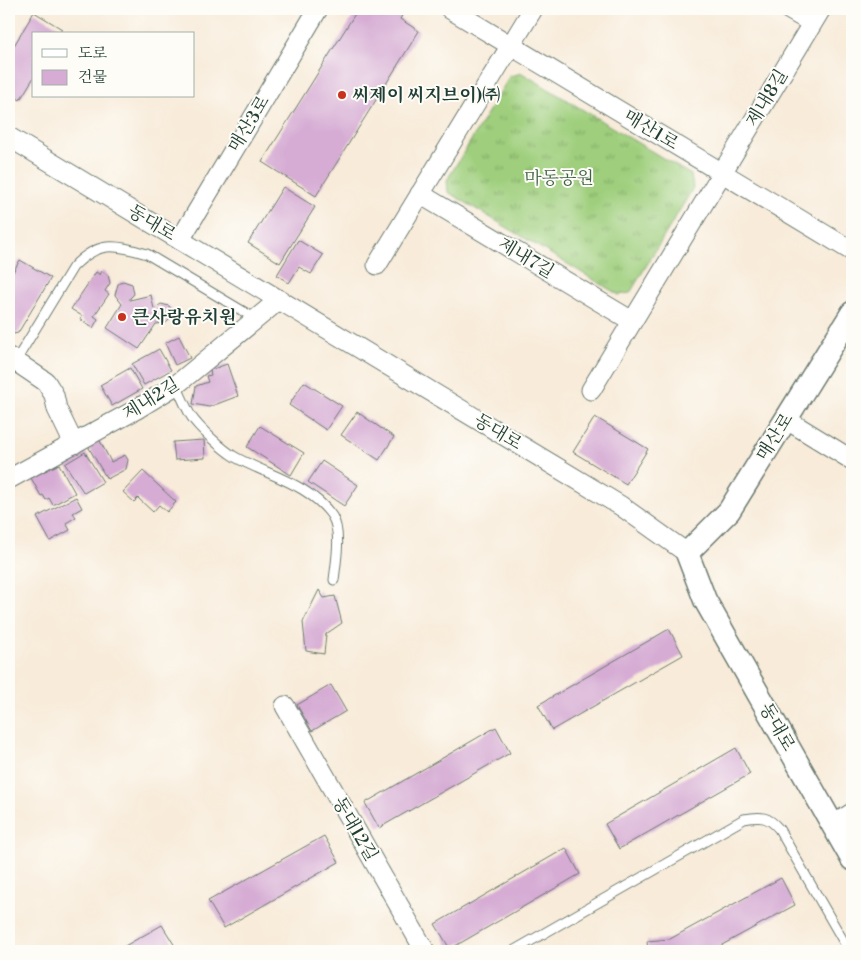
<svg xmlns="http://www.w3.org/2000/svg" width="861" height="960" viewBox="0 0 861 960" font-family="'Libre Bodoni','Noto Serif KR',serif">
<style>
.grass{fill:url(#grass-tufts);stroke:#5f8658}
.building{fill:#d6acd4}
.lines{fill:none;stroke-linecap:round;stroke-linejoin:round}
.service-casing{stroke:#6b7a6e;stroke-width:11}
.minor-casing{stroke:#6b7a6e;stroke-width:21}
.tertiary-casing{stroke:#6b7a6e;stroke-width:25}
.service{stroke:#fff;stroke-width:9}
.minor{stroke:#fff;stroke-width:19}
.tertiary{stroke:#fff;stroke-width:22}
.poi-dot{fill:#c8321e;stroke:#fdfcf7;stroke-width:2}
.labels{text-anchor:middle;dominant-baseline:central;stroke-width:4;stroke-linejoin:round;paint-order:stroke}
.poi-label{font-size:18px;font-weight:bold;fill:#1f3d34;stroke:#fdfcf7;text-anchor:start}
.street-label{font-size:18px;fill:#1f3d34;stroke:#fdfcf7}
.park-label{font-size:18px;fill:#3f6246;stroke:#fdfcf7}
</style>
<defs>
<pattern id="grass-tufts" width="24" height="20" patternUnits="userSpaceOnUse" patternTransform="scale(1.25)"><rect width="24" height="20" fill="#9fcf7d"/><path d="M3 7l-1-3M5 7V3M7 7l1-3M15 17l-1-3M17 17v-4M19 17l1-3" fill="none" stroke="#81a967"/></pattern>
</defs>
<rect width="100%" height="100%" fill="#fdfcf7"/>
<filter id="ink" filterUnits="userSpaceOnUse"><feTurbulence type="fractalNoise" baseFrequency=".02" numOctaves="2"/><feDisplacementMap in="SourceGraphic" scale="10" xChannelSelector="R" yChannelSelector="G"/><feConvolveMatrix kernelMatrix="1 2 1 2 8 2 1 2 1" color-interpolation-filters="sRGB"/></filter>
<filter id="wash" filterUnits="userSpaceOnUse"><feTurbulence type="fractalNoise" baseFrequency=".0096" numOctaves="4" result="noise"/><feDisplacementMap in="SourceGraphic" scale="20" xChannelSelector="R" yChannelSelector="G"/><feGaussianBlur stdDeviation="1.12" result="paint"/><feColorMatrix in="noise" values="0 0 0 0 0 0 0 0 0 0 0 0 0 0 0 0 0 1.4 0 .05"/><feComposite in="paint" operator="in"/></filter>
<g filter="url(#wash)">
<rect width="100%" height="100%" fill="#f8ebd9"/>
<!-- grass -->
<path class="grass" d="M522 73 691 175 693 188 630 293 619 295 448 192 447 180 510 76Z"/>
<g id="blocks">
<!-- building -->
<g class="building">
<path d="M358 9H400L404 12 400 19 419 31 316 196 262 162Z"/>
<path d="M34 12 62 29 59 34H34V77L20 100 9 93V54Z"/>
<path d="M283 187 315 207 280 263 248 243Z"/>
<path d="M298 240 323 255 311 274 299 267 289 283 277 275Z"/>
<path d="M20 260 51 278 18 333 9 335V279Z"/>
<path d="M102 271 108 275 110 283 105 291 109 294 94 316 98 319 93 328 80 319 82 316 71 309 96 272 100 275Z"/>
<path d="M123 281 132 284 134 294 130 298V300L151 295 154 309 161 304 169 306 172 310V315L169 320 166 323 156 324 139 349 107 328 122 304 115 295 118 284Z"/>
<path d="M179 336 190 358 175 365 165 343Z"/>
<path d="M159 349 171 370 144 385 132 364Z"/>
<path d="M227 364 238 396 209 407 193 404 196 386 208 382 206 376 211 375 210 370Z"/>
<path d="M130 368 142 389 112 406 100 385Z"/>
<path d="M304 382 342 406 326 430 289 405Z"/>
<path d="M357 412 394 437 379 460 341 435Z"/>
<path d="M595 417 648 449 626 484 573 452Z"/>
<path d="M260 426 304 453 291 475 247 447Z"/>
<path d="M99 439 111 462 125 455 128 460 126 469 107 479 89 448 91 443Z"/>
<path d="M204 440 205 458 175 460 173 442Z"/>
<path d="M85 452 103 482 84 493 65 464Z"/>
<path d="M322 461 358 485 344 506 308 482Z"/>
<path d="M59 464 75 493 53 505 49 498 46 500 43 495 41 496 31 478Z"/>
<path d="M143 471 176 502 167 512 159 505 153 512 138 498 134 502 123 492Z"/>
<path d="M76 497 82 508 73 513 76 517 66 523 70 530 50 541 37 517Z"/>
<path d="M319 590 324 598 335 596 342 623 326 634 324 654 306 651 303 622Z"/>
<path d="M669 629 683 655 552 730 538 705Z"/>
<path d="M331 685 346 711 312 731 297 705Z"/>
<path d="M496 727 510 753 379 828 365 803Z"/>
<path d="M736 748 750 774 619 849 605 824Z"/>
<path d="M324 836 339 862 224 928 208 901Z"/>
<path d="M566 848 580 874 450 949 435 924Z"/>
<path d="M781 878 795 905 711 951H648L647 941 670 939Z"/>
<path d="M162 925 178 951H116Z"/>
</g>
</g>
</g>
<g filter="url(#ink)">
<use href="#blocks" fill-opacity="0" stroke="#6b7a6e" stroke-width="1"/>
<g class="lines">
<defs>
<g id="service">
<path d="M9 372 73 267C98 241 114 244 147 254L256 319"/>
<path d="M176 385C181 395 185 406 191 416 198 427 223 450 235 457 267 475 310 484 332 516 342 532 336 562 334 580"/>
<path d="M513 951 744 819C761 816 768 816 779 829L849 951"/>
</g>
<g id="minor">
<path d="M450 9 852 251"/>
<path d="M788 9 812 23"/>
<path d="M9 137 621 506 687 553"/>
<path d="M420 194 632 321"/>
<path d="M180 240 318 9"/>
<path d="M377 265 533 9"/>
<path d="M9 357 46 382 54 395 57 409 74 444"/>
<path d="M591 390 821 9"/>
<path d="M787 420 852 460"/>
<path d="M9 479 137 409 176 385 279 300"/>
<path d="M285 706 425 951"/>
<path d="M833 825 852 813"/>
</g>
<path id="tertiary" d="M852 313 729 511 687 553 705 600 852 859"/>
</defs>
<!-- service casing -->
<use href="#service" class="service-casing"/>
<!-- minor casing -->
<use href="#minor" class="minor-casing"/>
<!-- tertiary casing -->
<use href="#tertiary" class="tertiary-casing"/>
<!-- service -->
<use href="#service" class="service"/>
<!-- minor -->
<use href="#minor" class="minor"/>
<!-- tertiary -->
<use href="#tertiary" class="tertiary"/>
</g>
</g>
<!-- markers -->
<g class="poi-dot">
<circle cx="342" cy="95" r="5"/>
<circle cx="122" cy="317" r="5"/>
</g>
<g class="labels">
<!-- poi labels -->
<g class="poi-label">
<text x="352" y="95">씨제이 씨지브이)㈜</text>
<text x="132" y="317">큰사랑유치원</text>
</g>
<!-- street labels -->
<g class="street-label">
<text transform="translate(767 98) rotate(-59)">제내8길</text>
<text transform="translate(249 124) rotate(-59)">매산3로</text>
<text transform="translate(651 130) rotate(31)">매산1로</text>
<text transform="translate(152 223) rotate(31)">동대로</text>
<text transform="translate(526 258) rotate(31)">제내7길</text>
<text transform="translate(151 399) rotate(-32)">제내2길</text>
<text transform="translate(498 432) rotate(31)">동대로</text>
<text transform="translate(775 437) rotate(-58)">매산로</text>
<text transform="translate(777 727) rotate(60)">동대로</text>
<text transform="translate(355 829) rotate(60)">동대12길</text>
</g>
<!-- park labels -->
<g class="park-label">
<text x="559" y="178">마동공원</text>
</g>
</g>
<!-- margin -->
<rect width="861" height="960" fill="none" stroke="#fdfcf7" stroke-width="30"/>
<!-- legend -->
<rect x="32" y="32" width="162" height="65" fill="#fdfcf7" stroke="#a4b0a9"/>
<rect x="42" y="49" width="25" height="8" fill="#ffffff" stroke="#a4b0a9"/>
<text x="78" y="58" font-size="15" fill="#1f3d34">도로</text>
<rect x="42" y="70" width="25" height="15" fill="#d6acd4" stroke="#a4b0a9"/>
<text x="78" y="82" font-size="15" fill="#1f3d34">건물</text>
</svg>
